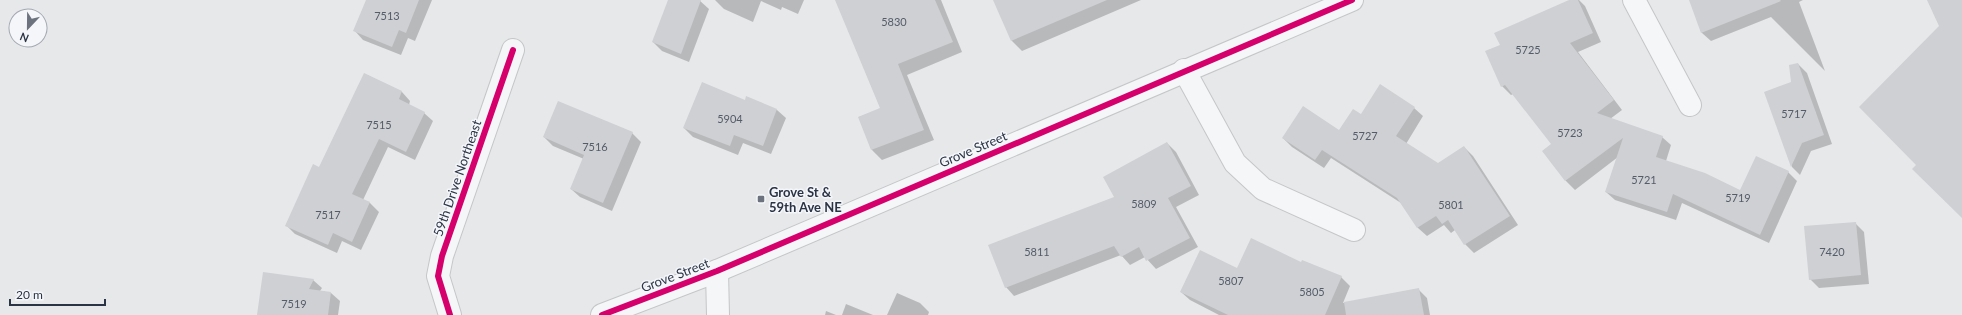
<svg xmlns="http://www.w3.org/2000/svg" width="1962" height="315" viewBox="0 0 1962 315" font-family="Lato,sans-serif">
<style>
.shadow{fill:#0003}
.building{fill:#ced0d3}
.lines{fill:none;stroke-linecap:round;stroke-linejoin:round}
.minor-casing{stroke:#c4c6c8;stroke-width:24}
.minor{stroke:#f5f6f7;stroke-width:22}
.cycleway-casing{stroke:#f4f6f9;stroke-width:8}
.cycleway{stroke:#d6006c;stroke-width:6}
.poi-dot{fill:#6c737f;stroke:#f4f6f9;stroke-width:1.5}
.labels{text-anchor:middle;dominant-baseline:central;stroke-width:3;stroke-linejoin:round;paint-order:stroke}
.number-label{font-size:11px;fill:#545c69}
.street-label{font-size:13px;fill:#2b3445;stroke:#f4f6f9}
.poi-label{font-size:13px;font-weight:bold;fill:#2b3445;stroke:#f4f6f9;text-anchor:start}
</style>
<rect width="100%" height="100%" fill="#e6e8ea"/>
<!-- shadow -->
<g class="shadow">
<path d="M367 0H432L415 41 408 38 401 55 363 40 355 31Z"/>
<path d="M669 0H699L709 9 689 62 662 51 653 42Z"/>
<path d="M715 0H804L798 14 782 7 781 10 761 1 753 22 724 9Z"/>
<path d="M836 0H941L962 52 907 75 934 140 882 160 872 150 859 117 881 109Z"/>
<path d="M994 0H1141L1022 51 1012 41Z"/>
<path d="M1571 0H1579L1585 6 1601 42 1578 52 1622 110 1610 119 1662 137 1671 145 1666 161 1740 192 1788 172 1797 181 1769 243 1682 203 1676 220 1615 200 1606 192 1618 157 1575 190 1566 181 1543 151 1552 144 1513 94 1511 95 1502 86 1501 45Z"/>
<path d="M1690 0H1803L1799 2 1825 71 1771 17 1711 41 1702 33Z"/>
<path d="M1798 64 1807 73 1832 144 1811 151 1800 175 1792 167 1766 92 1792 83Z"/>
<path d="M365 74 402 92 410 101 409 105 424 113 433 121 415 160 388 147 363 200 370 203 379 212 361 250 342 241 337 253 295 234 286 225 320 168Z"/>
<path d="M746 101 777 110 786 118 771 154 743 143 738 155 693 137 684 128Z"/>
<path d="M1414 108 1423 116 1406 144 1438 164 1464 147 1473 156 1518 225 1474 253 1465 244 1455 230 1451 233 1444 225 1427 236 1418 228 1401 203 1331 158 1324 168 1292 147 1283 138 1340 131 1361 115Z"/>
<path d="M632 133 641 142 612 211 580 197 571 189 584 159 553 146 544 137Z"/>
<path d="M1167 143 1176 152 1199 195 1176 207 1198 247 1156 269 1145 257 1130 265 1121 255 1014 296 1006 287 1115 198Z"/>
<path d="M1855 223 1864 232 1869 284 1819 288 1810 279Z"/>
<path d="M1302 263 1341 277 1350 286 1343 303 1418 289 1427 298 1430 315H1219L1190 300 1181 292 1238 269Z"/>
<path d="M313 280 322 288 320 291 331 293 340 301 338 315H258Z"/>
<path d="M897 293 920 303 929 312 928 315H887Z"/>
<path d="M846 304 873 315H842Z"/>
<path d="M826 311 836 315H825Z"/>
</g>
<!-- building -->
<g class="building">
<path d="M366 0H419L406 33 399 30 392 47 353 31Z"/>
<path d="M668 0H701L681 54 652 42Z"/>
<path d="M835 0H935L953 42 898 64 924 130 871 150 858 117 880 108Z"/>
<path d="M993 0H1107L1011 41Z"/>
<path d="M1569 0H1578L1593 33 1570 43 1614 100 1597 113 1663 136 1656 157 1705 173 1740 190 1756 156 1789 171 1760 235 1673 194 1667 212 1605 192 1623 138 1565 181 1542 151 1551 144 1505 85 1501 87 1485 51 1500 45 1494 33Z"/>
<path d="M1689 0H1780L1781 1 1701 33Z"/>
<path d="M1927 0H1962V218L1912 169 1916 165 1859 107 1939 26Z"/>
<path d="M1798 63 1824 135 1802 143 1791 167 1764 92 1791 82 1789 65Z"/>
<path d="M364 73 402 91 399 99 425 112 406 152 379 139 352 194 370 202 352 242 333 233 328 245 285 226 313 164 319 167Z"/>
<path d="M702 82 745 100 746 96 777 109 763 146 734 135 730 146 683 128Z"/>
<path d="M1380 84 1415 107 1396 136 1438 163 1464 146 1510 216 1464 245 1448 220 1442 224 1436 216 1417 228 1397 198 1322 150 1315 160 1282 138 1303 106 1339 130 1353 109 1361 114Z"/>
<path d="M558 101 633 132 603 203 570 189 584 155 543 137Z"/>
<path d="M1167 142 1191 186 1168 198 1190 238 1146 261 1139 247 1121 257 1114 246 1005 288 988 245 1114 197 1103 177Z"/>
<path d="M1856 222 1861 275 1809 280 1804 226Z"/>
<path d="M1251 238 1301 262 1302 260 1342 276 1325 315H1228L1180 292 1200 250 1237 268Z"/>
<path d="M263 272 314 279 309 289 331 292 328 315H257Z"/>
<path d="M1419 288 1424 315H1346L1344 302Z"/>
</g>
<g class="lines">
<defs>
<g id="minor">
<path d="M1634 0 1690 105"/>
<path d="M1184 70 1235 163 1263 189 1354 230"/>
<path d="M717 271 718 315"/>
<path d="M450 315 438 276 442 256 513 50"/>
<path d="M602 315 717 271 1352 0"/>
</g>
</defs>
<!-- minor casing -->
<use href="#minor" class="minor-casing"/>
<!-- minor -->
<use href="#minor" class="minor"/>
<defs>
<g id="cycleway">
<path d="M450 315 438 276 442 256 513 50"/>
<path d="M602 315 717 271 1352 0"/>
</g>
</defs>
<!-- cycleway casing -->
<use href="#cycleway" class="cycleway-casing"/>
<!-- cycleway -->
<use href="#cycleway" class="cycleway"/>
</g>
<!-- markers -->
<rect class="poi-dot" x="757" y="195" width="8" height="8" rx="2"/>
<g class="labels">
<!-- number labels -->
<g class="number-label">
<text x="387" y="15">7513</text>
<text x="894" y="21">5830</text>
<text x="1528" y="49">5725</text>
<text x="1794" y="113">5717</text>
<text x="730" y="118">5904</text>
<text x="379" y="124">7515</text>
<text x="1570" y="132">5723</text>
<text x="1365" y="135">5727</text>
<text x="595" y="146">7516</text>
<text x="1644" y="179">5721</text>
<text x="1738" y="197">5719</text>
<text x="1144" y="203">5809</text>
<text x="1451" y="204">5801</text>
<text x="328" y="214">7517</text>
<text x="1037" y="251">5811</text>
<text x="1832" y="251">7420</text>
<text x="1231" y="280">5807</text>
<text x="1312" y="291">5805</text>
<text x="294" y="303">7519</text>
</g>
<!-- street labels -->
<g class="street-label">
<text transform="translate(973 149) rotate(-23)">Grove Street</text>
<text transform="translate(457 178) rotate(-71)">59th Drive Northeast</text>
<text transform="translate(675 275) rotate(-21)">Grove Street</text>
</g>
<!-- poi labels -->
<g class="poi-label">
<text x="769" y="192">Grove St &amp;<tspan x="769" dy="15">59th Ave NE</tspan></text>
</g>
</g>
<!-- north arrow -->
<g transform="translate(28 28) rotate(202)"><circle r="19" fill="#f4f6f9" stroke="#a4a8b1"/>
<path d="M0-3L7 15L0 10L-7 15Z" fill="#6c737f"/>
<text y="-6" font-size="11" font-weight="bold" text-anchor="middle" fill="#2b3445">N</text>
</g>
<!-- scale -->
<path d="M10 299v6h95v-6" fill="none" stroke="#2b3445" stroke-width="2"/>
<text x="16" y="299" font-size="12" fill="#2b3445" stroke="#f4f6f9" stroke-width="3" paint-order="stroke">20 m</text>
</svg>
